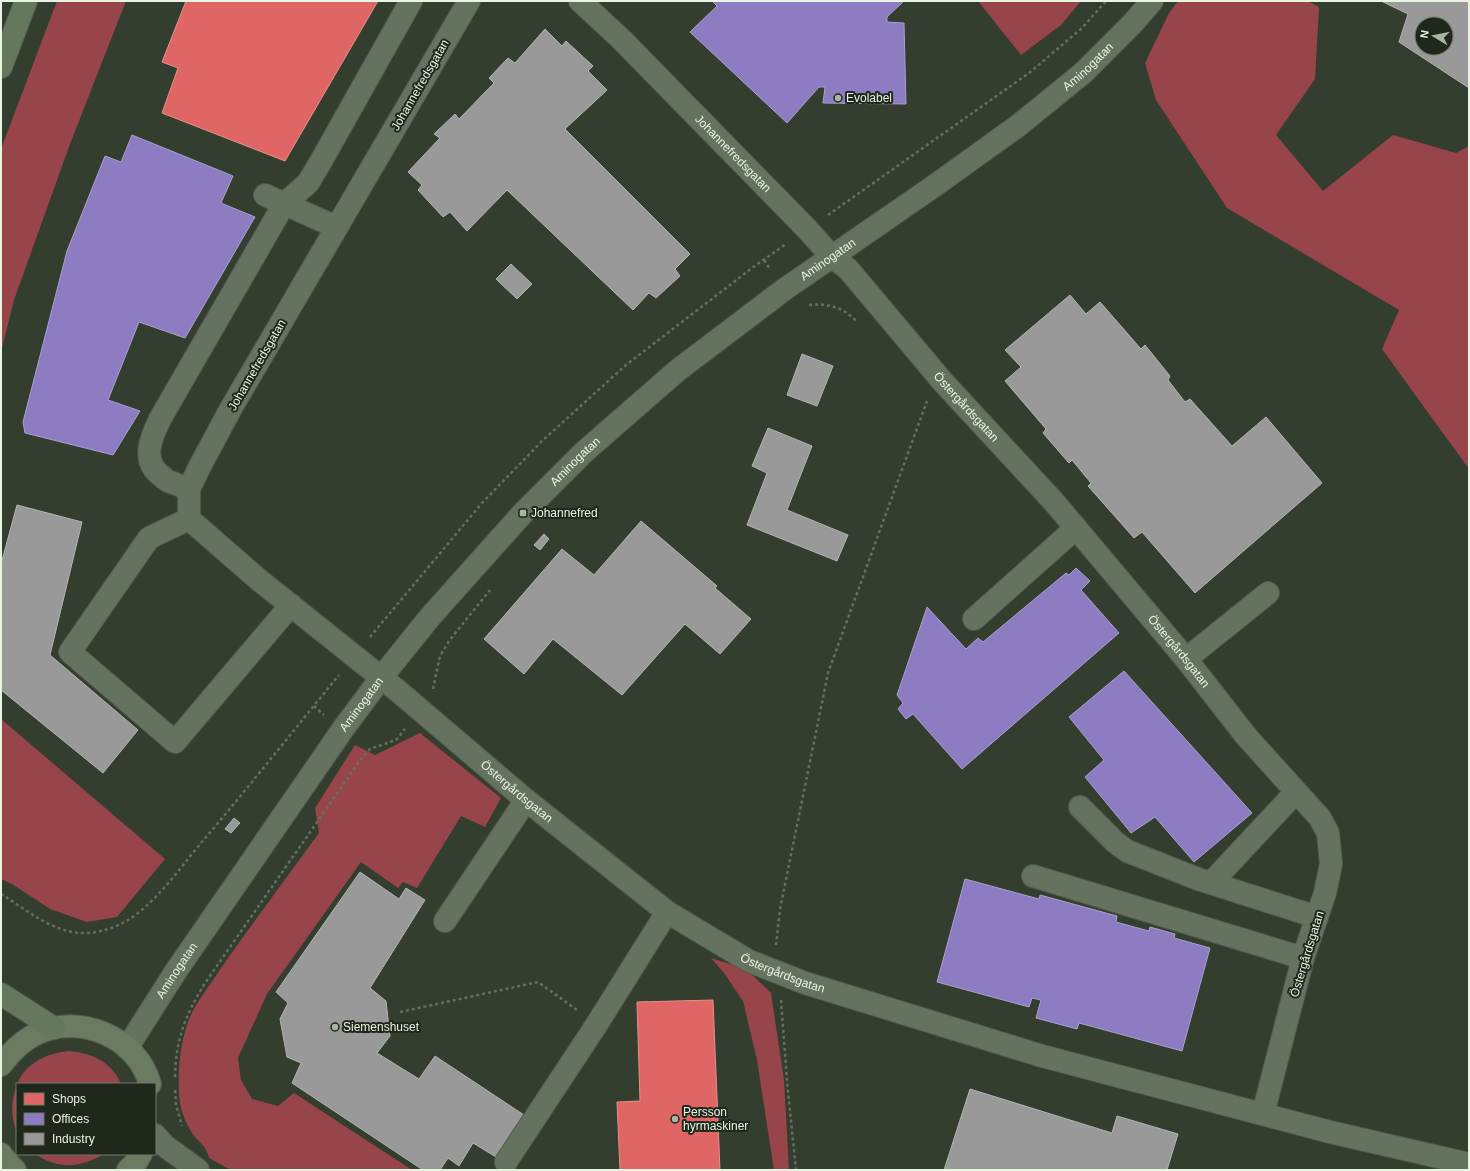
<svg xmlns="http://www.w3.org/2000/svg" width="1470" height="1171" viewBox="0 0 1470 1171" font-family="Arial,sans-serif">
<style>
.green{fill:#97444b}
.shops{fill:#e06666;stroke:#e3918c}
.offices{fill:#8e7cc3;stroke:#a9a0cd}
.industry{fill:#999;stroke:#b1b5af;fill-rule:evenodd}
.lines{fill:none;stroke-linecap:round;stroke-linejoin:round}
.minor-casing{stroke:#515a4d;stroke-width:24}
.major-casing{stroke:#515a4d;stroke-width:24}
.highway-casing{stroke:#515a4d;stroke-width:24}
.path{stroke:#667062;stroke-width:2.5;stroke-dasharray:3 3;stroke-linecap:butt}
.minor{stroke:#65725f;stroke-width:22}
.major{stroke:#6a7b61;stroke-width:22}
.highway{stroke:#65775c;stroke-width:22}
.poi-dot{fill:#a9b5a4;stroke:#1f281b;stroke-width:1.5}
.labels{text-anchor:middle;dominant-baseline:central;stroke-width:4;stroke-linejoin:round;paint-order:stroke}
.street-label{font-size:12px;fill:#e9f5e3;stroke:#1f281b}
.poi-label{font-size:12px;fill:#e9f5e3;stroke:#1f281b;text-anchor:start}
</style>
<rect width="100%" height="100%" fill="#333e2e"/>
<!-- green -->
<g class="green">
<path d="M57 1H126L70 144 14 300 1 352V149Z"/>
<path d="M978 1H1081L1061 25 1021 55Z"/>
<path d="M1178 1H1308L1319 7 1315 79 1276 135 1323 191 1393 135 1456 153 1469 146V469L1382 349 1399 310 1227 208 1156 100 1145 63 1169 13Z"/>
<path d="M1 719 165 859 117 917 87 922 50 909 12 884 1 879Z"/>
<path d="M420 733 501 798 485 827 461 816 417 888 403 882 398 888 361 862 267 994 238 1058 241 1080 252 1099 278 1106 294 1093 412 1170H231L209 1158C206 1145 199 1143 192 1133 186 1124 182 1114 180 1103 177 1078 179 1049 187 1025 193 1005 210 986 221 968 253 923 286 878 319 833L315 808 355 745 375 755Z"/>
<path d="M711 958 746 969 771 993 784 1080 789 1170H774L757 1060 743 1001 724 973Z"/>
<path d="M69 1051C92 1053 112 1062 121 1084H17C26 1062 48 1053 69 1051Z"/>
<path d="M17 1085V1132C10 1116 11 1100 17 1085Z"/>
<path d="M35 1154H104C80 1168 59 1170 35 1154Z"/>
</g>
<!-- shops -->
<g class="shops">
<path d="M186 1H378L285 161 162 113 178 68 162 62Z"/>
<path d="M713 1000 720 1170H620L617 1102 640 1101 637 1002Z"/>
</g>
<!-- offices -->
<g class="offices">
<path d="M712 1H904L887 17V22L904 23 906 104 823 103 825 87H819L787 123 690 32 717 6Z"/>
<path d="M132 135 233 176 221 203 255 217 185 338 139 322 108 400 140 411 113 455 25 433 23 422 67 251 105 156 121 162Z"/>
<path d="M1076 568 1090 581 1081 590 1119 633 962 769 913 714 906 719 898 709 903 703 897 695 927 607 966 649 978 638 983 642 1066 573 1069 575Z"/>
<path d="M1124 671 1252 813 1194 862 1155 817 1131 833 1085 777 1104 760 1069 717Z"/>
<path d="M965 879 1039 899 1040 895 1117 916 1116 922 1149 931 1150 927 1175 934 1174 938 1210 948 1182 1051 1079 1023 1077 1029 1036 1018 1041 1000 1032 998 1029 1007 937 982Z"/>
</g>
<!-- industry -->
<g class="industry">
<path d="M1381 1H1469V88L1399 42 1408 14ZM1422 24H1446V48H1422Z"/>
<path d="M545 29 562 46 566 41 593 66 588 71 607 90 565 129 690 254 675 269 680 276 656 298 649 293 633 310 507 190 467 231 450 212 443 217 418 190 422 185 408 172 440 138 434 134 455 114 459 119 494 83 489 78 508 58 515 63Z"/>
<path d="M511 264 532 284 517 299 496 279Z"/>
<path d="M1070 295 1086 314 1100 302 1141 349 1145 345 1170 376 1168 380 1185 402 1190 399 1232 446 1266 417 1322 483 1195 593 1142 532 1134 538 1088 486 1091 483 1072 460 1069 463 1043 433 1046 429 1005 381 1021 367 1005 350Z"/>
<path d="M802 354 833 366 817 406 787 395Z"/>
<path d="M768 428 812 446 787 510 848 535 837 561 747 525 767 473 752 466Z"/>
<path d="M17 505 82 522 50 655 138 730 103 773 1 690V564Z"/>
<path d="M641 521 717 586 715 588 751 619 720 654 685 624 622 695 553 639 524 674 484 639 562 549 594 575Z"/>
<path d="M544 534 549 539 540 550 534 545Z"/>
<path d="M234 818 240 823 231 833 225 829Z"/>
<path d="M360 872 399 899 406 888 425 900 370 988 386 1001 390 1036 377 1053 419 1079 435 1056 524 1115 496 1157 473 1143 459 1166 448 1158 440 1170H423L292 1083 301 1063 287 1057 280 1019 288 1003 276 992Z"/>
<path d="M970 1089 1112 1133 1117 1116 1178 1134 1167 1170H944Z"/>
</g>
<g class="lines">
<defs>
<g id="minor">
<path id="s1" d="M469 1 230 410 199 468 189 489V519L259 580 398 691 526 800 667 912 749 961 805 983 1042 1056 1330 1132 1469 1164"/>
<path id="s2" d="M580 1 621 39 808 230 832 257 848 269 943 382 1054 502 1186 659 1246 736 1320 818 1328 833 1331 864 1325 893 1303 958 1263 1114"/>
<path d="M265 195 336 227"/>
<path d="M189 489C182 486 175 484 168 481 165 480 162 476 159 474 141 458 152 436 160 419L284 204 308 183 320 163 411 1"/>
<path d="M189 519 149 538 70 652 175 742 291 605"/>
<path d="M974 619 1076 528"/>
<path d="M1186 659 1268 593"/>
<path d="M1080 807 1115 842 1127 851 1198 879 1317 917"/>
<path d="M1033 876 1303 958"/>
<path d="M1211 883 1296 792"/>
<path d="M445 921 526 800"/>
<path id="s3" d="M127 1048 176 971 343 729 381 678 430 617 523 513 584 452 678 370 785 289 937 184 1019 125 1083 73 1133 23 1152 1"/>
<path d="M155 1135 165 1146 198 1170"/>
<path d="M506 1162 597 1024 667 912"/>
</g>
<g id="major">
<path d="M1 1065C11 1052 22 1040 38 1033 81 1014 137 1037 150 1084"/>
<path d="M1 1154 7 1162 15 1170"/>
<path d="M128 1170 137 1161 141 1154"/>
</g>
<g id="highway">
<path d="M1 67 26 1"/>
<path d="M1 994 54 1028"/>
</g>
</defs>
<!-- minor casing -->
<use href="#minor" class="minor-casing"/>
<!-- major casing -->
<use href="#major" class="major-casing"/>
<!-- highway casing -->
<use href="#highway" class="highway-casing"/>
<!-- path -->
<g class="path">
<path d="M828 215 1029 73 1082 28 1106 1"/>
<path d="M764 260 770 269"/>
<path d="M809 305C827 303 843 307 856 321"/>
<path d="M370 637 482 503 542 441 626 365 752 268 786 244"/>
<path d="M433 689 440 656 449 641 490 590"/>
<path d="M314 706 324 715"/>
<path d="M1 894C27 910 55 935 88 933 107 931 123 925 138 913 162 894 181 867 201 843 248 788 293 731 339 675"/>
<path d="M776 945 780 909 828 673 927 401"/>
<path d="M781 1000 787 1081 796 1170"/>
<path d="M400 1012 538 982 577 1010"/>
<path d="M175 1077C176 1038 185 1016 205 983L361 759 370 749 396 740 405 729"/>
<path d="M175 1090 176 1105 182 1126"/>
</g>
<!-- minor -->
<use href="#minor" class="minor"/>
<!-- major -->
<use href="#major" class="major"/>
<!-- highway -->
<use href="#highway" class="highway"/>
</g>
<!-- markers -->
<g class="poi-dot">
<circle cx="838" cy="98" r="4"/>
<rect x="519" y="509" width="8" height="8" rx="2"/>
<circle cx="335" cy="1027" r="4"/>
<circle cx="675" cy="1119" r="4"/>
</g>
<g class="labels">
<!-- street labels -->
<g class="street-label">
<text stroke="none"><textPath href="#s3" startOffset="1388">Aminogatan</textPath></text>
<text transform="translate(420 85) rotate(-60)">Johannefredsgatan</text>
<text stroke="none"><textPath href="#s2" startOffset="216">Johannefredsgatan</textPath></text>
<text stroke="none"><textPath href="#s3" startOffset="1064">Aminogatan</textPath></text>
<text transform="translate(257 365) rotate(-60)">Johannefredsgatan</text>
<text stroke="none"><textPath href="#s2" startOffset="561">Östergårdsgatan</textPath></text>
<text stroke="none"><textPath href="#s3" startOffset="740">Aminogatan</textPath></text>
<text stroke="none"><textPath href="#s2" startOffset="885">Östergårdsgatan</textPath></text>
<text stroke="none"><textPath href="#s3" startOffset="416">Aminogatan</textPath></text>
<text stroke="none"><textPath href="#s1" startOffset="1019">Östergårdsgatan</textPath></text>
<text transform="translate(1307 954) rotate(-73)">Östergårdsgatan</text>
<text stroke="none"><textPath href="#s3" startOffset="92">Aminogatan</textPath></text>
<text stroke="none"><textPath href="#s1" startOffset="1343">Östergårdsgatan</textPath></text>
</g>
<!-- poi labels -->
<g class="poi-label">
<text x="846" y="98">Evolabel</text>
<text x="531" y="513">Johannefred</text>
<text x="343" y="1027">Siemenshuset</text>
<text x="683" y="1112">Persson<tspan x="683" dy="14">hyrmaskiner</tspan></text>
</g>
</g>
<!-- border -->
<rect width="1470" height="1171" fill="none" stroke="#e9f5e3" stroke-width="4"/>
<!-- legend -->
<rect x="16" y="1083" width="140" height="72" fill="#1f281b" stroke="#707a6b"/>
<rect x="24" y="1093" width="20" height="12" fill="#e06666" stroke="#707a6b"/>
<text x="52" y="1103" font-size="12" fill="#e9f5e3">Shops</text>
<rect x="24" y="1113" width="20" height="12" fill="#8e7cc3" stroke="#707a6b"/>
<text x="52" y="1123" font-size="12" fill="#e9f5e3">Offices</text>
<rect x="24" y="1133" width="20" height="12" fill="#999999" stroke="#707a6b"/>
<text x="52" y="1143" font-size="12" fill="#e9f5e3">Industry</text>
<!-- north arrow -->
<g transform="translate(1434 36) rotate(280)"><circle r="19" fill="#1f281b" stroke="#707a6b"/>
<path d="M0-3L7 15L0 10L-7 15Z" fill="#a9b5a4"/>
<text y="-6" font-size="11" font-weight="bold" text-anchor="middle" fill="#e9f5e3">N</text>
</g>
</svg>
